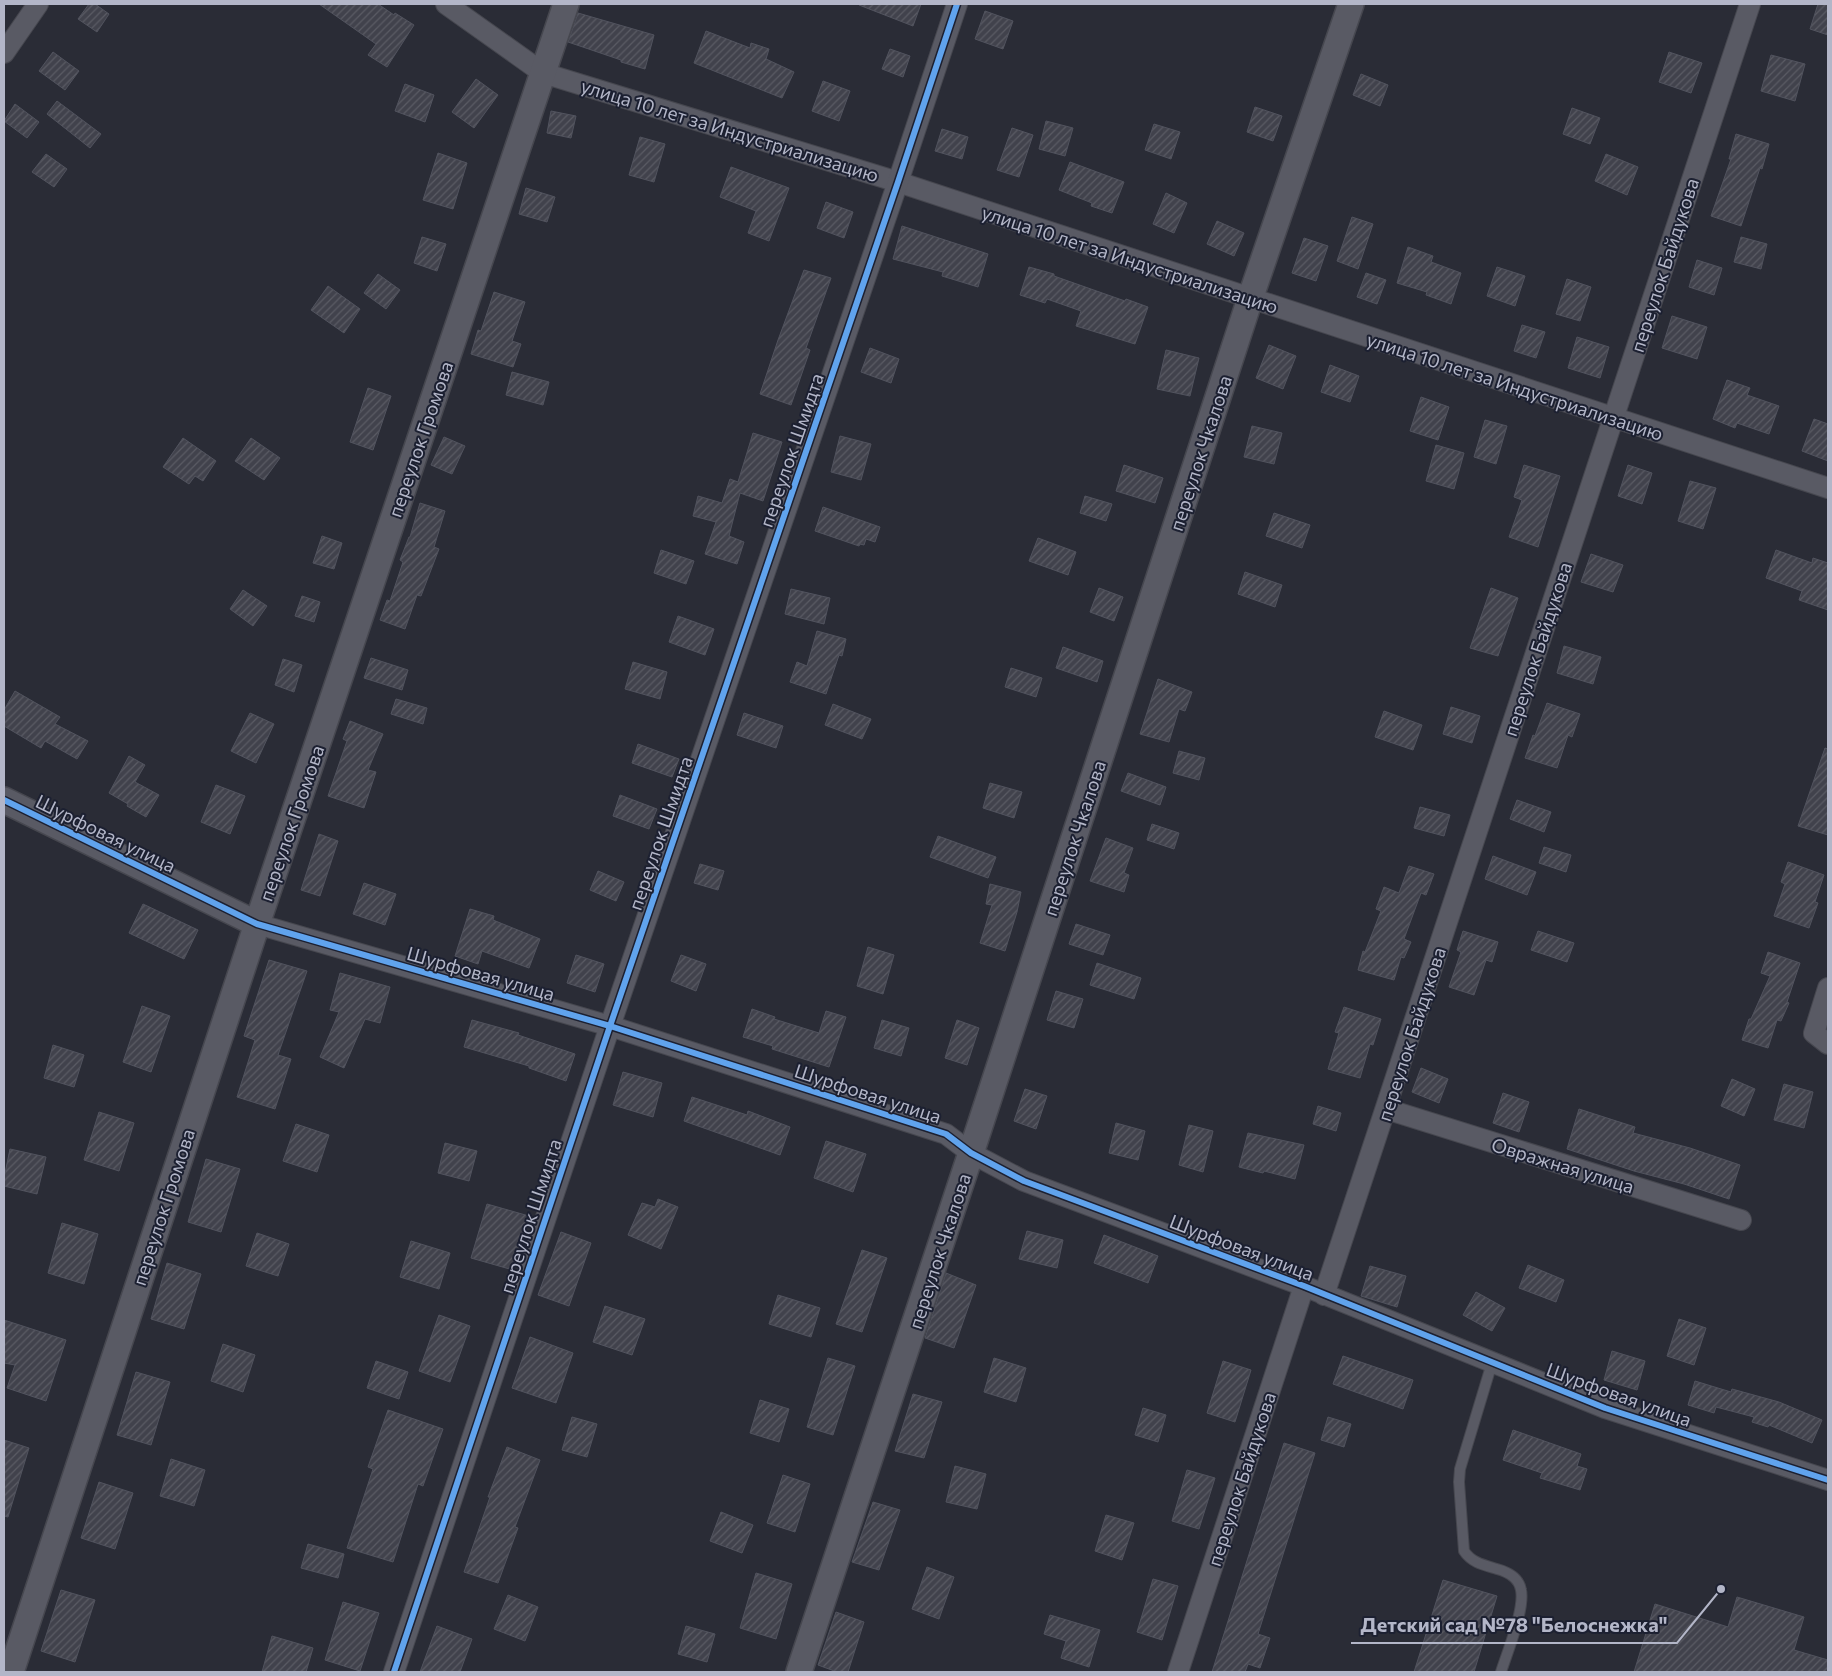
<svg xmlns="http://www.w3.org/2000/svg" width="1832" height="1676" viewBox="0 0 1832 1676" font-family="Commissioner,sans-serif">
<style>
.building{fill:url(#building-hatch);stroke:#51535e}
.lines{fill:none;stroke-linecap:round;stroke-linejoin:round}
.service-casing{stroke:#46474f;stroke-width:12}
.minor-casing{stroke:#46474f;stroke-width:22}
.tertiary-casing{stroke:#46474f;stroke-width:28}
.service{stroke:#595a64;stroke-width:10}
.minor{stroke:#595a64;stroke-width:20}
.tertiary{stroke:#595a64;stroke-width:25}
.cycleway-casing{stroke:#1c2031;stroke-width:9}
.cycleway{stroke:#60a3ed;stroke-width:6}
.labels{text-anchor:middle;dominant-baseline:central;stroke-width:4;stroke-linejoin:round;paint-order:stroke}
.street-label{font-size:19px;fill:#b3b6c8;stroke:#1c2031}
.leader{fill:none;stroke:#b3b6c8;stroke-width:2}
.callout-dot{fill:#b3b6c8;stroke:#1c2031;stroke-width:2}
.callout-label{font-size:20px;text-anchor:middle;font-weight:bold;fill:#b3b6c8;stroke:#1c2031;stroke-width:4;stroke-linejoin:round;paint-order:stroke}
</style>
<defs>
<pattern id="building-hatch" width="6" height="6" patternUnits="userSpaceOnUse" patternTransform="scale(1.25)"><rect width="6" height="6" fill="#41424c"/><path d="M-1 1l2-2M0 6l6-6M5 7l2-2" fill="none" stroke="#5a5b64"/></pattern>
</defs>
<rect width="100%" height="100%" fill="#2a2c36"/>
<!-- building -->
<g class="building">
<path d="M89 4H95L109 14 97 32 78 19Z"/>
<path d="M319 4H378L394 15 395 13 414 25 387 67 368 55 376 44Z"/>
<path d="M859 4H921L913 26 859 5Z"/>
<path d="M1818 4H1828V35L1810 29Z"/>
<path d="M985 11 1013 21 1003 49 975 39Z"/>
<path d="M578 13 654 35 645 69 621 62V60L568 42Z"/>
<path d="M706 31 750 48 751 43 769 49 766 59 794 72 782 98 694 63Z"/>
<path d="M890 49 910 56 903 77 882 69Z"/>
<path d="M53 52 79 71 65 90 39 71Z"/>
<path d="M1669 52 1702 63 1691 93 1659 82Z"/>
<path d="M1771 55 1805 64 1795 101 1761 91Z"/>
<path d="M1361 74 1388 85 1380 106 1353 95Z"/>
<path d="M476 79 498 95 474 128 452 112Z"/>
<path d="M823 81 850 91 839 121 812 111Z"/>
<path d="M405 84 434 95 425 122 395 111Z"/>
<path d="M57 101 101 134 90 148 47 114Z"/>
<path d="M15 104 39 122 27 138 4 121Z"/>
<path d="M1255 107 1282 116 1273 141 1247 132Z"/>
<path d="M1572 108 1600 118 1590 144 1563 134Z"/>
<path d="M551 111 576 116 571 138 547 133Z"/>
<path d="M1046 121 1073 128 1065 156 1039 149Z"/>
<path d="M1154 124 1180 132 1171 159 1145 150Z"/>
<path d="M1012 128 1033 135 1019 177 997 170Z"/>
<path d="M942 129 968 137 962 159 935 151Z"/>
<path d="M1736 134 1769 144 1762 169 1760 168 1741 226 1711 216 1731 159H1729Z"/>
<path d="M640 137 665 144 654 182 629 175Z"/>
<path d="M438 153 467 163 453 209 423 200Z"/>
<path d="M46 154 67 169 54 187 32 172Z"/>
<path d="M1606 154 1638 167 1627 195 1595 181Z"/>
<path d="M1070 162 1124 182 1112 213 1091 206 1092 203 1059 190Z"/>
<path d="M731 167 789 188 769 241 748 233 756 211 720 197Z"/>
<path d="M526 188 555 197 547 222 519 214Z"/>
<path d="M1166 193 1187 203 1174 233 1153 224Z"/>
<path d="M826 202 853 212 844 238 817 228Z"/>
<path d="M1352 217 1373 224 1358 269 1337 261Z"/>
<path d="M1217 221 1244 233 1234 256 1207 244Z"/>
<path d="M902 226 988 254 978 287 942 276 943 272 893 259Z"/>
<path d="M422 237 446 244 437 271 414 263Z"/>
<path d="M1741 237 1767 244 1761 269 1734 262Z"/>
<path d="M1304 238 1328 246 1316 281 1292 273Z"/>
<path d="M1408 247 1433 256 1431 262 1461 273 1451 304 1426 295 1427 292 1397 283Z"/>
<path d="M1697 260 1722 268 1714 295 1689 287Z"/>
<path d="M1029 267 1054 274V276L1125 301 1126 299 1148 307 1135 344 1076 326 1081 311 1047 299 1045 303 1020 295Z"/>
<path d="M1497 267 1525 276 1515 306 1487 296Z"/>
<path d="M804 270 831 278 806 348 810 350 791 405 760 394 778 340Z"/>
<path d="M1366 273 1386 280 1377 304 1357 297Z"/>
<path d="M378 274 400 290 386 309 364 293Z"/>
<path d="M1567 279 1591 287 1580 321 1556 314Z"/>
<path d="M328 286 360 309 344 333 311 310Z"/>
<path d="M494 292 525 302 512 341 521 344 513 367 471 354 478 330 481 331Z"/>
<path d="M1672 316 1707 327 1697 359 1662 348Z"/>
<path d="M1522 325 1545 332 1536 358 1514 351Z"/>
<path d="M1577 337 1609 347 1600 378 1568 368Z"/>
<path d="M1269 345 1296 356 1283 389 1256 378Z"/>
<path d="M870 348 899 359 891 383 861 372Z"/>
<path d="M1166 350 1199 358 1190 396 1157 389Z"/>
<path d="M1330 365 1359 376 1350 402 1321 392Z"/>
<path d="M512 372 549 382 543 405 506 395Z"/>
<path d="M1727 380 1750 388 1747 395 1779 406 1769 434 1737 423 1735 428 1713 419Z"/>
<path d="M368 388 391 396 373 450 350 442Z"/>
<path d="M1421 397 1449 407 1438 440 1410 431Z"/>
<path d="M1814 419 1828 424V461L1802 451Z"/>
<path d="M1485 420 1507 426 1496 464 1474 457Z"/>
<path d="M1252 426 1282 433 1274 464 1244 457Z"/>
<path d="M753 433 782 442 763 501 740 493 729 536 744 542 737 564 705 554 716 522 693 516 698 496 722 503 730 479 738 482Z"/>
<path d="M840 436 871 444 861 480 831 472Z"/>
<path d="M444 437 465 446 452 474 431 465Z"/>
<path d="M183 438 216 461 203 481 195 476 189 484 163 467Z"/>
<path d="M251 438 280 458 264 480 235 461Z"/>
<path d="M1436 445 1464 453 1454 489 1426 481Z"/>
<path d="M1124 465 1163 478 1155 503 1116 491Z"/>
<path d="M1524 465 1560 476 1538 547 1509 537 1522 500 1514 497Z"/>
<path d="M1628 465 1652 473 1642 504 1618 496Z"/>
<path d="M1690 481 1716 488 1703 529 1678 521Z"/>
<path d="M1085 496 1112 504 1106 521 1080 513Z"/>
<path d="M420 503 445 511 434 547 439 549 421 596 417 595 405 629 380 620 387 600 390 601 403 562 400 560 409 537H410Z"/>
<path d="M823 507 880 527 875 542 866 539 864 545 860 544 859 546 815 531Z"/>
<path d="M1274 513 1310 525 1302 548 1266 536Z"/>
<path d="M322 536 342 543 334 569 313 563Z"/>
<path d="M1038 538 1076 552 1068 575 1029 561Z"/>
<path d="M661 550 694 561 686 584 654 573Z"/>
<path d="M1776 550 1812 563 1813 558 1828 563V610L1799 600 1802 591 1766 578Z"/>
<path d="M1591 554 1623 565 1613 592 1581 582Z"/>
<path d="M1245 572 1282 585 1275 607 1238 594Z"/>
<path d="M1099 588 1123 597 1114 621 1090 612Z"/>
<path d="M1491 588 1518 598 1498 656 1470 648Z"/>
<path d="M791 589 830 598 824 624 785 614Z"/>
<path d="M243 590 267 606 253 626 230 609Z"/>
<path d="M302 596 320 602 314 622 295 616Z"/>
<path d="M678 616 714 629 705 655 669 642Z"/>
<path d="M817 631 846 639 842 656 839 655 826 694 790 682 797 662 807 666Z"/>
<path d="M1564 646 1601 657 1593 684 1557 673Z"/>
<path d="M1063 647 1103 661 1097 682 1056 668Z"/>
<path d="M371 658 408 670 402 690 364 678Z"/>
<path d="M283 659 302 665 294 692 275 685Z"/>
<path d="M633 662 667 672 660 699 625 689Z"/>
<path d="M1011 668 1042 678 1036 697 1005 687Z"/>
<path d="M1158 679 1192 692 1185 711 1179 709 1169 742 1140 734Z"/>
<path d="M15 691 60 717 55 724 88 741 77 759 45 741 41 748 4 726V710Z"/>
<path d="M396 699 427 708 423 724 391 714Z"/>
<path d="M1547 703 1580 714 1572 737 1568 735 1557 768 1525 758 1533 735 1535 736Z"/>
<path d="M833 704 871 719 862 739 825 725Z"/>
<path d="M1451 707 1480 716 1472 743 1443 734Z"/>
<path d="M1384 711 1422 725 1413 750 1375 737Z"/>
<path d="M250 713 274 724 256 763 231 751Z"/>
<path d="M744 713 783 726 776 748 737 735Z"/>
<path d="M350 721 383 734 368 770 376 772 364 808 328 796 347 741 343 739Z"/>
<path d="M638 744 679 759 672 777 632 763Z"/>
<path d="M1825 748 1828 749V835L1798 826Z"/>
<path d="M1179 751 1205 758 1199 780 1173 773Z"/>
<path d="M129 756 145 765 135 782 159 795 146 817 127 806 128 804 109 793Z"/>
<path d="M1128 773 1166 787 1160 805 1121 791Z"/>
<path d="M990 783 1022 792 1014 818 983 808Z"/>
<path d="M216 785 245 796 230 834 201 822Z"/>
<path d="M620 795 657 809 649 829 613 816Z"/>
<path d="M1517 800 1551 812 1544 832 1510 819Z"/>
<path d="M1420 807 1450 815 1444 836 1414 828Z"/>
<path d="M1152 824 1179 833 1174 849 1147 840Z"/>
<path d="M319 834 338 841 320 896 301 890Z"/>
<path d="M938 836 996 857 988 878 930 857Z"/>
<path d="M1106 838 1133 848 1124 873 1129 875 1124 892 1090 881Z"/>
<path d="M1544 847 1571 855 1566 872 1539 863Z"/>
<path d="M1493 856 1536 872 1527 895 1485 879Z"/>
<path d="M1788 862 1824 875 1815 902 1818 903 1809 928 1774 916 1785 884 1781 882Z"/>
<path d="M700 864 724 871 718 890 694 883Z"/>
<path d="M1409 866 1434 874 1426 895 1421 893 1404 939 1411 942 1404 958 1401 957 1394 980 1358 970 1363 951 1365 952 1381 911 1376 909 1384 887 1399 893Z"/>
<path d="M598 871 624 882 616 901 590 890Z"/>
<path d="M364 883 396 894 385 925 353 914Z"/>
<path d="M990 884 1021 892 1017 912 1005 951 980 943 992 905 986 904Z"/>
<path d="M143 904 198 930 184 959 129 933Z"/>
<path d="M470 909 494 916 493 920 540 939 529 968 482 951 478 964 455 956Z"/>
<path d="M1076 924 1110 935 1103 955 1069 944Z"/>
<path d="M1463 931 1498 942 1492 962 1486 960 1474 995 1449 987 1461 952 1457 950Z"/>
<path d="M1538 931 1574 943 1567 962 1531 950Z"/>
<path d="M868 947 894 955 883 994 857 986Z"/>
<path d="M1768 952 1800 963 1787 1002 1789 1003 1781 1021 1777 1020 1768 1048 1742 1040 1749 1019H1751L1770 976 1761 973Z"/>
<path d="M576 955 604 964 595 992 567 983Z"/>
<path d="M681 955 706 964 696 991 671 981Z"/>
<path d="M269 960 307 971 278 1055 291 1059 275 1109 237 1097 255 1040 244 1036Z"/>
<path d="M1097 963 1141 978 1134 999 1090 985Z"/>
<path d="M340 973 390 987 380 1023 365 1019 344 1068 320 1057 339 1012 330 1010Z"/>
<path d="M1056 991 1083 999 1074 1028 1047 1020Z"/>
<path d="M142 1006 170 1016 151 1072 123 1062Z"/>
<path d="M1344 1007 1381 1019 1373 1045 1370 1044 1360 1078 1328 1069 1339 1033 1335 1032Z"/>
<path d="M752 1009 775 1017 774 1019 819 1033 826 1011 846 1017 829 1067 772 1049 773 1046 743 1037Z"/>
<path d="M472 1020 519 1033 518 1035 575 1054 566 1081 529 1068V1066L464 1047Z"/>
<path d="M882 1020 909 1028 901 1056 874 1048Z"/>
<path d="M957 1020 979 1028 967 1065 945 1058Z"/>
<path d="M53 1045 84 1055 74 1087 44 1078Z"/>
<path d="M1421 1068 1448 1079 1439 1103 1412 1092Z"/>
<path d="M623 1072 662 1083 653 1117 613 1105Z"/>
<path d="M1732 1079 1755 1089 1744 1116 1721 1106Z"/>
<path d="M1784 1084 1813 1092 1804 1128 1774 1120Z"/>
<path d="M1025 1089 1047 1096 1036 1129 1014 1121Z"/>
<path d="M1503 1093 1529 1102 1519 1132 1493 1123Z"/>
<path d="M692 1097 747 1115 748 1111 790 1127 780 1155 684 1121Z"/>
<path d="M1318 1106 1341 1113 1336 1131 1313 1124Z"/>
<path d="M1579 1109 1635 1127 1633 1133 1690 1148 1740 1165 1729 1199 1684 1184 1634 1171 1567 1149Z"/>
<path d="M99 1112 134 1123 119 1171 84 1160Z"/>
<path d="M1116 1123 1145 1131 1138 1160 1109 1153Z"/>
<path d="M296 1124 329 1135 317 1172 283 1161Z"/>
<path d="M1189 1125 1213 1131 1203 1172 1179 1165Z"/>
<path d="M1248 1133 1304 1145 1295 1179 1264 1171 1263 1173 1239 1167Z"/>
<path d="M826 1141 866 1154 853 1192 814 1178Z"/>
<path d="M445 1143 477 1151 469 1181 438 1173Z"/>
<path d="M10 1149 46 1157 37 1194 4 1186V1178Z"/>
<path d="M206 1159 240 1169 221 1232 188 1222Z"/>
<path d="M658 1199 678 1207 661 1249 628 1235 642 1203 655 1207Z"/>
<path d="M487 1204 529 1216 513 1270 471 1258Z"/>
<path d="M62 1223 98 1234 84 1284 48 1273Z"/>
<path d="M1027 1231 1063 1240 1057 1268 1019 1259Z"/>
<path d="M561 1232 591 1243 569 1306 538 1295Z"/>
<path d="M257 1233 289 1244 278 1276 246 1266Z"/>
<path d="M1104 1235 1158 1256 1148 1283 1094 1263Z"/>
<path d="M411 1241 450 1253 439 1289 400 1277Z"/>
<path d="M862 1250 887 1258 862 1332 836 1324Z"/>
<path d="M167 1263 201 1274 184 1329 151 1319Z"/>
<path d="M1528 1265 1564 1280 1556 1302 1519 1288Z"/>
<path d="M1370 1266 1406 1276 1397 1307 1361 1296Z"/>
<path d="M946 1273 976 1285 954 1348 925 1338Z"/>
<path d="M1476 1292 1505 1308 1492 1331 1463 1315Z"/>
<path d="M778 1295 820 1308 811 1337 769 1324Z"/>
<path d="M605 1306 645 1319 632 1355 593 1342Z"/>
<path d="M439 1315 470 1326 450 1382 419 1371Z"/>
<path d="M1679 1319 1706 1328 1694 1365 1667 1356Z"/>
<path d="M4 1320 66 1340 46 1401 7 1388 15 1365 4 1363Z"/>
<path d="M530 1337 573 1353 556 1403 512 1388Z"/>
<path d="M223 1344 255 1355 243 1392 211 1381Z"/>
<path d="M1612 1351 1645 1361 1637 1390 1604 1380Z"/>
<path d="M1343 1356 1413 1380 1403 1409 1333 1384Z"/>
<path d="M828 1358 855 1366 833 1435 807 1427Z"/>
<path d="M994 1358 1026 1368 1016 1402 984 1392Z"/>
<path d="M376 1361 408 1372 399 1399 367 1388Z"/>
<path d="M1223 1361 1251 1370 1235 1422 1207 1413Z"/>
<path d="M136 1372 170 1382 151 1445 117 1435Z"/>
<path d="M1695 1381 1731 1392 1732 1389 1779 1402 1822 1420 1812 1443 1769 1425 1768 1427 1752 1422 1754 1417 1716 1407 1714 1413 1688 1405Z"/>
<path d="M913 1394 942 1402 924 1458 895 1451Z"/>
<path d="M760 1400 789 1409 779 1442 750 1433Z"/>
<path d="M1143 1408 1166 1415 1158 1442 1135 1435Z"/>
<path d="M388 1410 443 1429 423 1486 418 1484 393 1562 347 1548 373 1469 368 1467Z"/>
<path d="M572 1417 597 1424 587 1457 562 1450Z"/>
<path d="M1328 1417 1351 1424 1344 1447 1321 1440Z"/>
<path d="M1513 1430 1581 1454 1577 1466 1587 1469 1580 1490 1540 1478 1542 1473 1503 1460Z"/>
<path d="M4 1440 29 1448 8 1517 4 1516Z"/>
<path d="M1284 1443 1315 1453 1258 1634 1270 1638 1260 1668 1248 1664 1245 1672H1212Z"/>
<path d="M507 1447 540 1460 515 1527 518 1528 498 1583 464 1572 490 1497H488Z"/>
<path d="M171 1459 205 1470 194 1506 160 1496Z"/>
<path d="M955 1466 986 1474 977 1509 946 1502Z"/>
<path d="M1187 1470 1215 1478 1199 1529 1172 1521Z"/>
<path d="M783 1475 810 1484 795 1532 767 1523Z"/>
<path d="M99 1482 133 1493 115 1549 81 1538Z"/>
<path d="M873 1502 900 1510 879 1570 852 1562Z"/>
<path d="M721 1512 753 1525 742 1553 710 1541Z"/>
<path d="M1106 1515 1134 1523 1122 1560 1095 1551Z"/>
<path d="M308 1544 344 1554 338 1578 301 1568Z"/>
<path d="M927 1567 954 1577 939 1619 912 1609Z"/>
<path d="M756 1573 792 1584 776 1639 740 1628Z"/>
<path d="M1153 1579 1178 1586 1162 1640 1137 1632Z"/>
<path d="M1443 1580 1497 1596 1474 1672H1414Z"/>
<path d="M61 1590 95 1600 75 1662 41 1651Z"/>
<path d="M508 1595 538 1607 525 1641 494 1629Z"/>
<path d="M1737 1597 1804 1617 1794 1650 1828 1660V1672H1634L1655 1604 1728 1627Z"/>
<path d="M343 1602 379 1613 360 1671 325 1660Z"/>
<path d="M836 1612 864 1622 848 1672H837L818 1665Z"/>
<path d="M1050 1615 1100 1630 1089 1667 1061 1658 1066 1641 1044 1634Z"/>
<path d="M437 1626 472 1639 460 1672H420Z"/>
<path d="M686 1626 715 1634 707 1662 678 1654Z"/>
<path d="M272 1636 313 1648 306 1672H262Z"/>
</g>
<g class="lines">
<defs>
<path id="service" d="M1492 1363 1460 1469 1459 1482 1464 1551C1472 1563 1484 1565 1497 1569 1508 1572 1519 1578 1521 1590 1525 1609 1507 1653 1501 1672"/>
<g id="minor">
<path d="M446 4 543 73 898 182 1828 488"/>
<path d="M4 53 38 4"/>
<path d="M257 924 610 1026 946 1134 971 1153 1024 1181 1304 1286 1605 1408 1828 1480"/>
<path d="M1828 988 1814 1033 1828 1044"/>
<path d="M1386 1109 1741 1220"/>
<path d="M1324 1295 1750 4"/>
<path d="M394 1672 610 1026 898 182 957 4"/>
<path d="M1178 1672 1304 1286"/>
</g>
<g id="tertiary">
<path d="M4 800 257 924"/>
<path d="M11 1672 257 924 566 4"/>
<path d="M799 1672 971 1153 1250 299 1351 4"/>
</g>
</defs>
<!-- service casing -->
<use href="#service" class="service-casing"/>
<!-- minor casing -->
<use href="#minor" class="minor-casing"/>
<!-- tertiary casing -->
<use href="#tertiary" class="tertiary-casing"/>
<!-- service -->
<use href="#service" class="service"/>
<!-- minor -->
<use href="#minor" class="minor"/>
<!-- tertiary -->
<use href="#tertiary" class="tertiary"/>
<defs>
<g id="cycleway">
<path d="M4 800 257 924 610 1026 946 1134 971 1153 1024 1181 1304 1286 1605 1408 1828 1480"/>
<path d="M394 1672 610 1026 898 182 957 4"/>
</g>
</defs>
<!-- cycleway casing -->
<use href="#cycleway" class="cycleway-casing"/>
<!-- cycleway -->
<use href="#cycleway" class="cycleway"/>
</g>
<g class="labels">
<!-- street labels -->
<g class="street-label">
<text transform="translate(730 130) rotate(17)">улица 10 лет за Индустриализацию</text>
<text transform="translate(1130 259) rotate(18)">улица 10 лет за Индустриализацию</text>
<text transform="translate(1664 265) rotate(-72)">переулок Байдукова</text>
<text transform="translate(1515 386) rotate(18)">улица 10 лет за Индустриализацию</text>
<text transform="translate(420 439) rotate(-71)">переулок Громова</text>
<text transform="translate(791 450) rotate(-71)">переулок Шмидта</text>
<text transform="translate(1200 453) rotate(-72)">переулок Чкалова</text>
<text transform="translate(1537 649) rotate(-72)">переулок Байдукова</text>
<text transform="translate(291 823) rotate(-71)">переулок Громова</text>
<text transform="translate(106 833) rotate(26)">Шурфовая улица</text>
<text transform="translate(660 833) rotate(-71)">переулок Шмидта</text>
<text transform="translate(1074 838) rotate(-72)">переулок Чкалова</text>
<text transform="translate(481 973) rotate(16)">Шурфовая улица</text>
<text transform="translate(1411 1034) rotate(-72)">переулок Байдукова</text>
<text transform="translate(868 1093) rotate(18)">Шурфовая улица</text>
<text transform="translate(1563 1165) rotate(17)">Овражная улица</text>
<text transform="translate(163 1207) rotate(-72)">переулок Громова</text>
<text transform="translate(530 1216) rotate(-72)">переулок Шмидта</text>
<text transform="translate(1242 1247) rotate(21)">Шурфовая улица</text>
<text transform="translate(939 1251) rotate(-72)">переулок Чкалова</text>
<text transform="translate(1619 1394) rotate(20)">Шурфовая улица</text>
<text transform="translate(1241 1479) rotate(-72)">переулок Байдукова</text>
</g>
</g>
<!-- callouts -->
<path class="leader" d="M1721 1589L1677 1643H1351"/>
<circle class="callout-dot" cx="1721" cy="1589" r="5"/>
<g class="callout-label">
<text x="1514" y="1632">Детский сад №78 "Белоснежка"</text>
</g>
<!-- border -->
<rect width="1832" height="1676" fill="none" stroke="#b3b6c8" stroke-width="10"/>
</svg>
